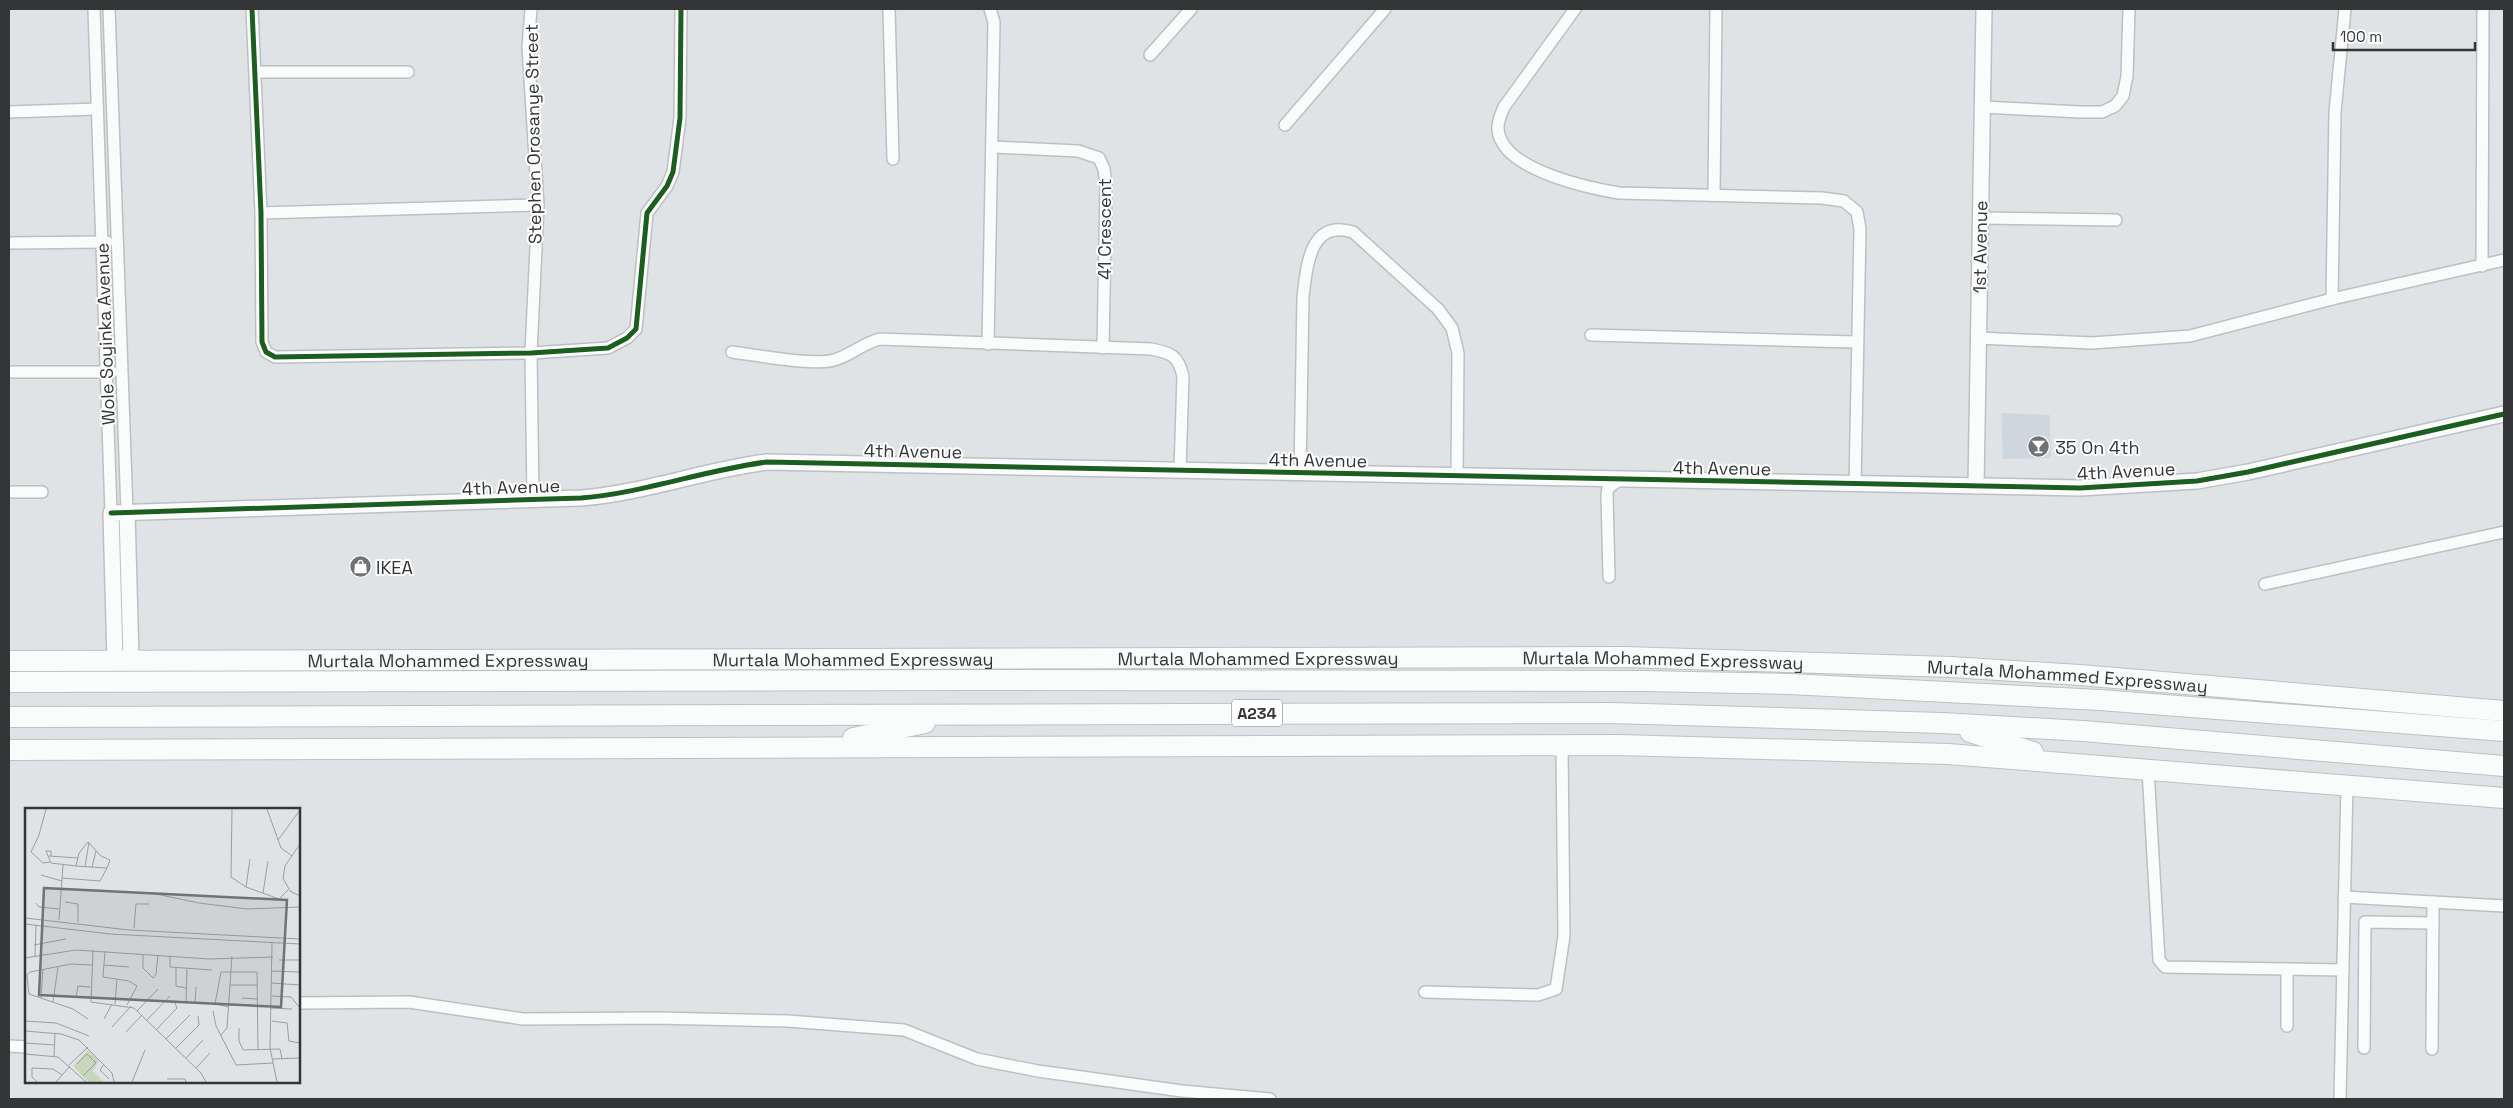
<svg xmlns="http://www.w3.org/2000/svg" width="2513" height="1108" viewBox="0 0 2513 1108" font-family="'Space Grotesk',sans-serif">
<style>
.built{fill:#ced7dd}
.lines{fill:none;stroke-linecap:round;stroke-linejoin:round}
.street-casing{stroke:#bdc0c2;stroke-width:14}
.secondary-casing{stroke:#bdc0c2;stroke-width:18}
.highway-casing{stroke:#bdc0c2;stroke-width:22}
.street{stroke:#fafbfb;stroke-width:11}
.secondary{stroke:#fafbfb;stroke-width:15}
.highway{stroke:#fafbfb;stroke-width:20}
.cycleway-casing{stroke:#fff;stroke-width:8}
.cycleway{stroke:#1b5e20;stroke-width:5}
.labels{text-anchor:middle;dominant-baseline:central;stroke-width:4;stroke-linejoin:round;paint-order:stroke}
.shield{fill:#fff;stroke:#707273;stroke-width:1}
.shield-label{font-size:16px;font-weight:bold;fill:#333537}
.street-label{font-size:18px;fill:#333537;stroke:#fff}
.poi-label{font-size:18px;fill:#333537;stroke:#fff;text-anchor:start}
.inset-road{fill:none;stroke:#9b9da0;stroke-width:1}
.view{fill:#707274;fill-opacity:0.15;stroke:#707274;stroke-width:2.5}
.inset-edge{fill:none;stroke:#333537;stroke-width:2.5}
</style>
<rect width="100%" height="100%" fill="#e0e3e6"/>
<!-- built -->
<path class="built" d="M2001 413 2050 415 2051 458 2003 459Z"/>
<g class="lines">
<defs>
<g id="street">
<path d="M94 9 111 513"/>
<path d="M109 9 127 512"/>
<path d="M252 9 261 213 262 342 266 352 275 357 531 353 608 348 627 338 636 329 647 213 667 186 673 172 680 118 681 9"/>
<path d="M531 9 528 47 538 205 531 353 533 499"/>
<path d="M889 9 893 159"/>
<path d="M1575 9 1504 107C1499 118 1495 129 1501 140 1516 172 1588 188 1619 193L1822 198 1844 201 1857 212 1860 229 1855 484"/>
<path d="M1150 55 1191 9"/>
<path d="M256 72H408"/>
<path d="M1983 107 2080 112H2102L2115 106 2123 96 2127 76 2129 9"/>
<path d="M9 112 97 109"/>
<path d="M1285 125 1385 9"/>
<path d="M993 147 1078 151 1099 158 1104 169 1106 186 1103 348"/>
<path d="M1714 195 1716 9"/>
<path d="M261 213 538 205"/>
<path d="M1980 218 2116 220"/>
<path d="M9 243 107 242"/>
<path d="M2482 266 2483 9"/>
<path d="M2332 299 2335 112 2345 9"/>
<path d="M1591 335 1856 342"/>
<path d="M1978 338 2092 343 2190 336 2332 299 2504 260"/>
<path d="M988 344 994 22 990 9"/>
<path d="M732 352C756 355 814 366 834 360 850 356 863 343 880 339L1151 349C1171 353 1178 355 1183 376L1180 470"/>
<path d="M9 372H112"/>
<path d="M1300 473 1303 296C1307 265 1310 219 1353 232L1438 309 1452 328 1458 353 1457 477"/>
<path d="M9 492H42"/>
<path d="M1609 577 1607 494 1608 488 1619 480"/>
<path d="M2265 584 2504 532"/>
<path d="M2148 769 2159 960 2165 967 2287 969"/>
<path d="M2344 897 2504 906"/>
<path d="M1425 992 1538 995 1556 989 1564 936 1562 745"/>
<path d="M299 1003 409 1002 523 1019 657 1018 788 1021 904 1030 977 1059 1038 1071 1182 1091 1270 1099"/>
<path d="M2287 1026V969L2343 970"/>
<path d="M9 1046 26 1047"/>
<path d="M2364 1048 2365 922 2433 923"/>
<path d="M2432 1049 2433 902"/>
<path d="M2340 1099 2347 785"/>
</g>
<g id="secondary">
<path d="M1976 486 1984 9"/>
<path d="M127 512 131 659"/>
<path d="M115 659 111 513 581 498C644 493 704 470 767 462L2080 488 2197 481 2248 472 2504 414"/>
</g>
<g id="highway">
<path id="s1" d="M9 661 1624 657 1951 667 2080 675 2504 711"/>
<path d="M9 682 964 680 1645 681 1790 684 2100 700 2504 731"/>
<path d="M9 717 1612 713 1942 723 2083 731 2504 766"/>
<path d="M1970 732 2033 752"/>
<path d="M853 738 925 723"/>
<path d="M9 750 1619 745 1948 754 2504 798"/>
</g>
</defs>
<!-- street casing -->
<use href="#street" class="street-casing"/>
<!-- secondary casing -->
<use href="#secondary" class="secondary-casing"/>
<!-- highway casing -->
<use href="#highway" class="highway-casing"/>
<!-- street -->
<use href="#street" class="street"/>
<!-- secondary -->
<use href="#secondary" class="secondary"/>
<!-- highway -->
<use href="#highway" class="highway"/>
<defs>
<g id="cycleway">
<path d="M252 9 261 213 262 342 266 352 275 357 531 353 608 348 627 338 636 329 647 213 667 186 673 172 680 118 681 9"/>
<path d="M111 513 581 498C644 493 704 470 767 462L2080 488 2197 481 2248 472 2504 414"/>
</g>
</defs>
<!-- cycleway casing -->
<use href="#cycleway" class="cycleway-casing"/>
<!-- cycleway -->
<use href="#cycleway" class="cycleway"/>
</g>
<!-- icons -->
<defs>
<symbol id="bar-disc" viewBox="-11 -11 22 22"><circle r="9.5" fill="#707274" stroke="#fff"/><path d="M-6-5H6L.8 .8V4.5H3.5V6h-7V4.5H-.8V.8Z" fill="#fff"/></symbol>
<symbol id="shop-disc" viewBox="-11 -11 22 22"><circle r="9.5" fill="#707274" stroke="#fff"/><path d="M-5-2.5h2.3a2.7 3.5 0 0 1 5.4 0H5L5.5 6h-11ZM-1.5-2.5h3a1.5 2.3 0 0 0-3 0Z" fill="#fff"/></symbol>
</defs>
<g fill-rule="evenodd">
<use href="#bar-disc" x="2026" y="434" width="25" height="25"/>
<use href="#shop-disc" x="348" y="554" width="25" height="25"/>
</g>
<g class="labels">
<!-- shield labels -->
<rect class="shield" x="1232" y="699.5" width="50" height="27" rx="4"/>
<g class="shield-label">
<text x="1257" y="713">A234</text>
</g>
<!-- street labels -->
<g class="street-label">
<text transform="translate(533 134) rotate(-91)">Stephen Orosanye Street</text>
<text transform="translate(1104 229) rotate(-90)">41 Crescent</text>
<text transform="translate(1980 247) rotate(-89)">1st Avenue</text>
<text transform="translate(105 334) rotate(-92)">Wole Soyinka Avenue</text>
<text transform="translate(913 451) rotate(1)">4th Avenue</text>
<text transform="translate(1318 460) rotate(1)">4th Avenue</text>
<text transform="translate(1722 468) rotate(1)">4th Avenue</text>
<text transform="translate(2126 471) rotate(-3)">4th Avenue</text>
<text transform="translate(511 487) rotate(-2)">4th Avenue</text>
<text stroke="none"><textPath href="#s1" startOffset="844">Murtala Mohammed Expressway</textPath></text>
<text stroke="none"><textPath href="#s1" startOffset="1249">Murtala Mohammed Expressway</textPath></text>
<text stroke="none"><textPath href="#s1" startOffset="439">Murtala Mohammed Expressway</textPath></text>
<text stroke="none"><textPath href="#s1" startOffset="1654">Murtala Mohammed Expressway</textPath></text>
<text stroke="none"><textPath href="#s1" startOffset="2059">Murtala Mohammed Expressway</textPath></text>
</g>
<!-- poi labels -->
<g class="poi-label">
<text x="2055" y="447">35 On 4th</text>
<text x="376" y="567">IKEA</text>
</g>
</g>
<!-- overview -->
<g transform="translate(25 808)">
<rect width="275" height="275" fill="#e0e3e6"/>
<path d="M63 242 74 253 68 263 79 274H63L48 258Z" fill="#c8d6bb"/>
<path class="inset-road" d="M21 1 14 27 6 44 18 55 25 54M207 1 206 69 221 79M242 1 256 40 267 48M253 32 275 2M275 36 260 58 258 70 265 83 275 88M24 48 53 50M26 48V43H21L26 55 51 58 82 60 85 52 76 48 63 34 54 45 51 58M225 51 221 79 254 91 263 82M60 59 64 34M67 59 71 43M16 67 37 73M37 70 75 73 82 60M126 85 174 95 222 101 275 99M238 85 243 53M40 94 53 96V114M11 95 14 99 34 101M0 110 104 122 275 131M34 112 38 57M0 116 85 126 275 136M109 120 111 96H124M247 135 245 240 252 274M9 137 41 131M68 142 66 194 109 200 176 265 181 274M80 143 78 169 104 173 112 178 102 197M118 146V160L128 170 131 166 133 147M10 148 11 117M145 148V159L187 162M0 150 51 142 184 151 248 149M254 152H275M79 157 104 159M151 160V178L161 180M162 161 161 194 170 195 171 179M246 163 275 164M246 175 275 177M205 177H232M247 188 266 189 275 200M16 190 18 161M51 190 53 178 65 179M217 190 232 191M28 194 33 159M90 196 92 172M204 199 190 196 196 164H232L233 242M245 200 267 201M112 203 133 181M188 203 191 218 211 257 248 255M63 211 48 201 4 186 2 167 5 164 46 156 67 157M79 211 87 196M122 212 145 188M0 213 31 215 64 228M247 213 262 215 264 233 275 235M87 219 106 198M214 220V233L218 242 255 241 257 251M131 222 152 200 150 195M0 223 36 226 54 232 87 265 89 274M101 224 117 207M195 228 202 220 207 148M141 231 165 207M0 235 30 237M151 240 174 217 173 208M0 246 33 249 61 274M29 248 30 225M161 250 178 232M247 251 275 250M52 256 62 246 71 255M79 256 75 262 84 271M44 257 63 239M171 260 185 245M58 268 71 255M142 271H160L161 274M12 274 7 269V260L28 261 37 267M31 274 45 258M107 274 120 242"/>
<path class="view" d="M19 80 262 92 256 199 14 187Z"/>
<rect width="275" height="275" class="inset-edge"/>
</g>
<!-- border -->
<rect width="2513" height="1108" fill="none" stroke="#333537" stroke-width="20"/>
<!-- scale -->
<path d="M2333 42v8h142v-8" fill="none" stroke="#333537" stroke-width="2.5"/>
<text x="2340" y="42" font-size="15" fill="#333537" stroke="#ffffff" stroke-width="4" paint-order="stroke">100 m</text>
</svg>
